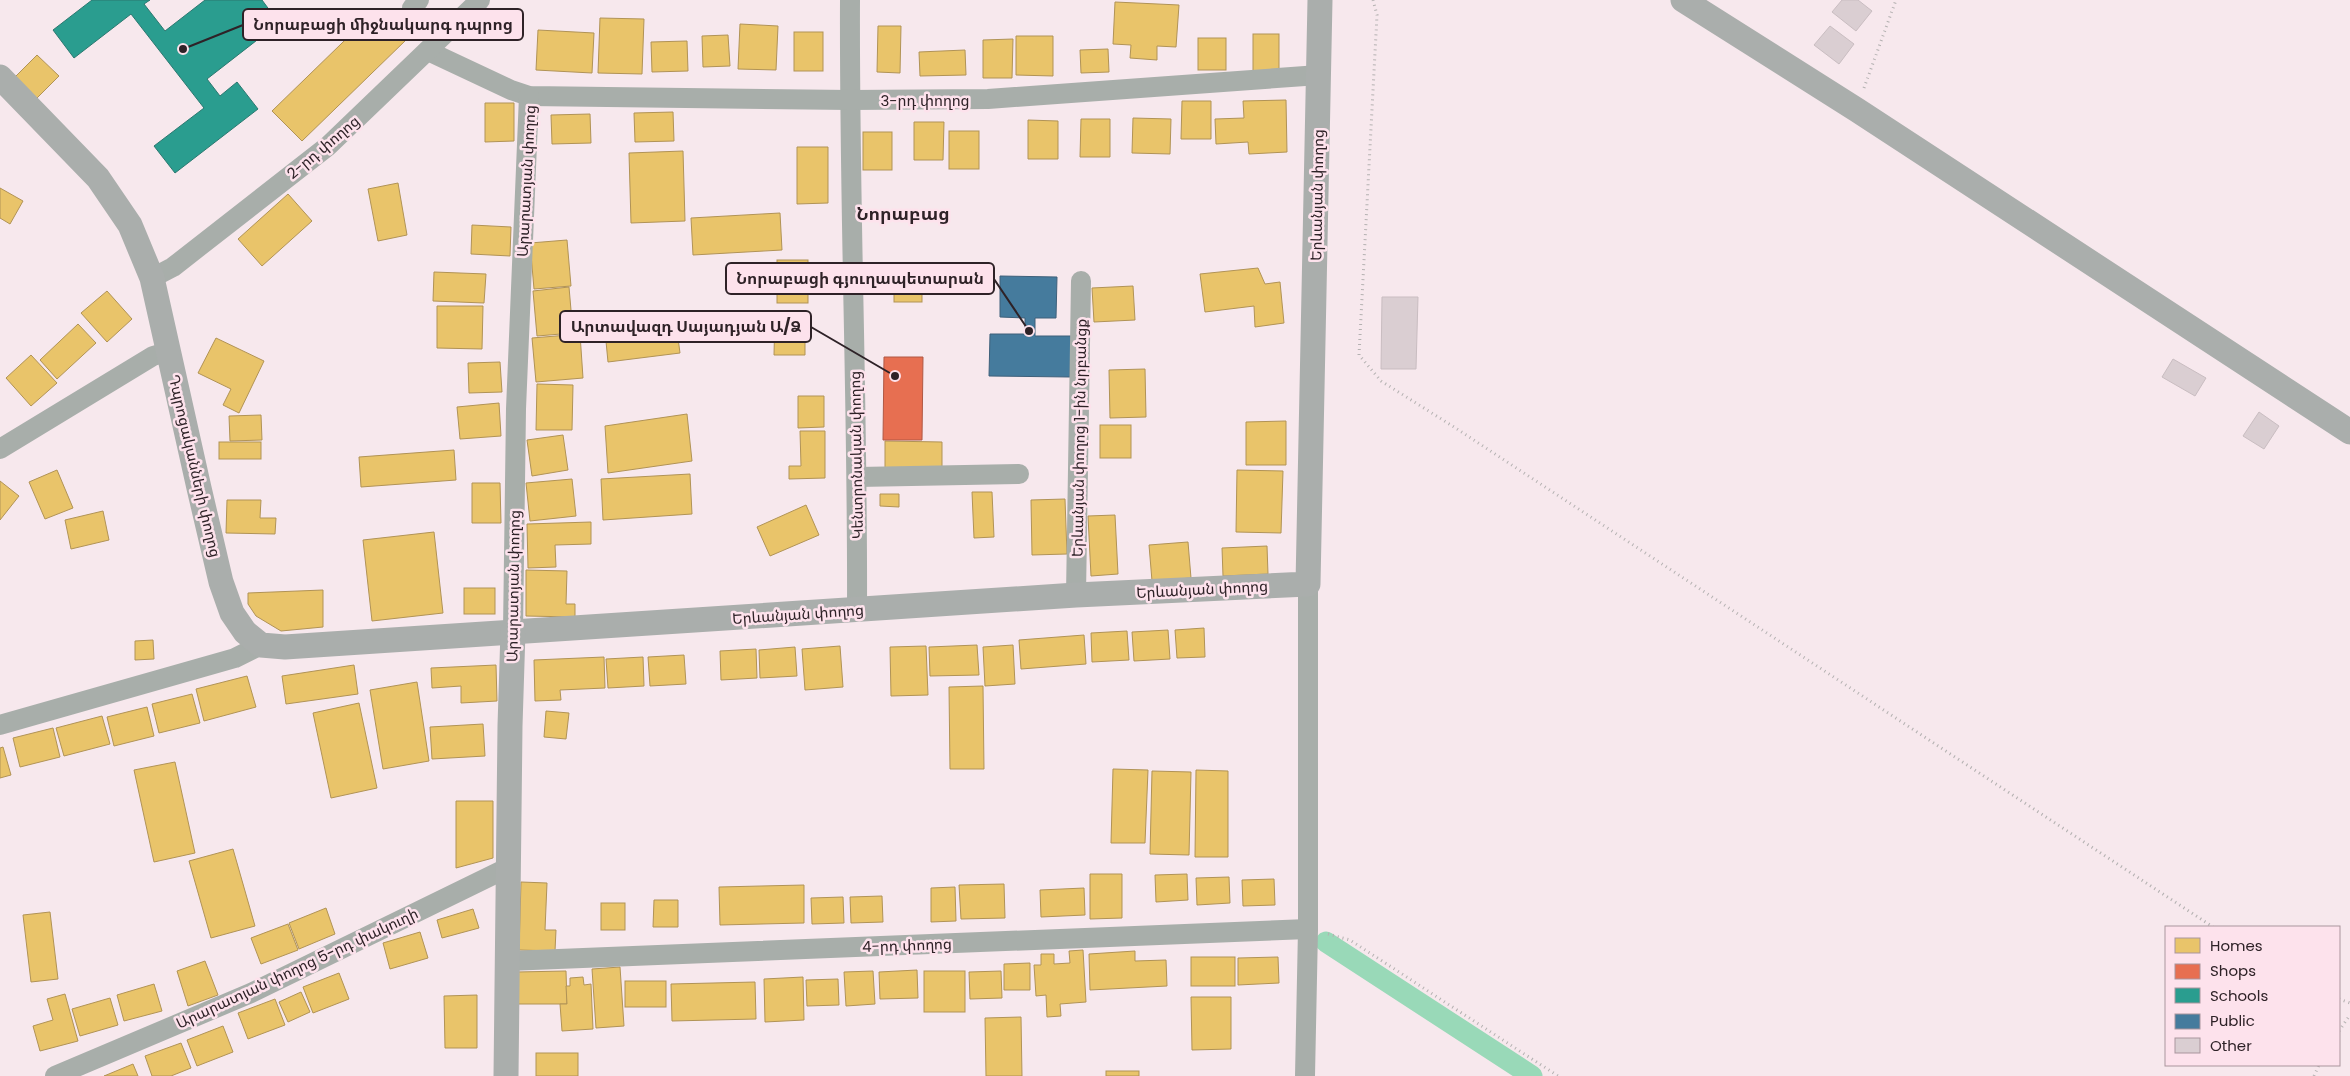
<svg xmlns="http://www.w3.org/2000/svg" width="2350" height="1076" viewBox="0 0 2350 1076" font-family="Poppins,'Noto Sans Armenian',sans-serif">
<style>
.homes{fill:#e9c46a;stroke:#b19356}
.shops{fill:#e76f51;stroke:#b05844}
.schools{fill:#2a9d8f;stroke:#2b7870}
.public{fill:#457b9d;stroke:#3e607a}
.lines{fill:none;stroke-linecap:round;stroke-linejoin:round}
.canal{stroke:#99d9b8;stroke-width:21}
.building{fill:#daced2;stroke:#c9bdc1}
.path{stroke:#b4b1b1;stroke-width:3;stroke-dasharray:1 4;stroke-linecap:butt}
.minor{stroke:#a8aeaa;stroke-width:20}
.major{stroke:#aaaeac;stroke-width:25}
.labels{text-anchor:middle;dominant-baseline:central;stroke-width:5;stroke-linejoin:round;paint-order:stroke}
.street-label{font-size:15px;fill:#2e2227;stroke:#fde2ec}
.quarter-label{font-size:18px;font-weight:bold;fill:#2e2227;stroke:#fde2ec}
.leader{fill:none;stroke:#2e2227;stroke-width:2}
.callout-dot{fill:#2e2227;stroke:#fde2ec;stroke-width:2}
.callout{fill:#fde2ec;stroke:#2e2227;stroke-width:2}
.callout-label{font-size:16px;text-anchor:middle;font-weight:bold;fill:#2e2227}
</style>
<rect width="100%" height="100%" fill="#f7e8ed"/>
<!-- homes -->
<g class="homes">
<path d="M1115 2 1179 5 1176 47 1157 46V60L1130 58 1131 45 1113 44Z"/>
<path d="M376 10 406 40 302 141 272 111Z"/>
<path d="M600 18 644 19 642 74 598 73Z"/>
<path d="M740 24 778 26 776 70 738 69Z"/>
<path d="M878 26H901L900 73 877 72Z"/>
<path d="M538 30 594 33 592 73 536 70Z"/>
<rect x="794" y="32" width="29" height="39"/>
<rect x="1253" y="34" width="26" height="37"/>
<path d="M728 35 730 66 703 67 702 36Z"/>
<path d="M1016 36H1053V76L1016 75Z"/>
<rect x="1198" y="38" width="28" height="32"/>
<path d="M1013 39 1012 78H983V40Z"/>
<path d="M687 41 688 71 652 72 651 42Z"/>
<path d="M1108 49 1109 72 1081 73 1080 50Z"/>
<path d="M965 50 966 75 920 76 919 52Z"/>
<path d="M37 55 59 76 36 99 14 78Z"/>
<path d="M1286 100 1287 152 1249 154 1248 142 1216 144 1215 119 1244 118 1243 101Z"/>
<path d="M1182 101H1211V139H1181Z"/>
<path d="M485 103H514V141L485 142Z"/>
<path d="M673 112 674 141 635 142 634 113Z"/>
<path d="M590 114 591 143 552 144 551 115Z"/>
<path d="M1133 118 1171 119 1170 154 1132 153Z"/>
<path d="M1081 119H1110V157H1080Z"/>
<path d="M1028 120 1058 121V159H1028Z"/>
<path d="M914 122H944L943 160H914Z"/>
<rect x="949" y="131" width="30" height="38"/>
<rect x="863" y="132" width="29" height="38"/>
<path d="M797 147H828V203L797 204Z"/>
<path d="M683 151 685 221 631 223 629 153Z"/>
<path d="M398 183 407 235 378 241 368 189Z"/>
<path d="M0 188 23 201 10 224 0 218Z"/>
<path d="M288 194 312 221 262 266 238 239Z"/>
<path d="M780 213 782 250 693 255 691 218Z"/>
<path d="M472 225 511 227 510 256 471 254Z"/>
<path d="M567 240 571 286 534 289 530 243Z"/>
<rect x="777" y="260" width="31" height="43"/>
<path d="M1258 268 1265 284 1280 282 1284 323 1255 327 1254 306 1205 312 1200 274Z"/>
<rect x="894" y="269" width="28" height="33"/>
<path d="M434 272 486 274 484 303 433 301Z"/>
<path d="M1133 286 1135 320 1094 322 1092 288Z"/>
<path d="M569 287 573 333 537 336 533 291Z"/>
<path d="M107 291 132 319 107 342 81 313Z"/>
<path d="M437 306H483L482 349 437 348Z"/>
<path d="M775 312H805V355H774Z"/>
<path d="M676 323 680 353 608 362 605 331Z"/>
<path d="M78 324 96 343 57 379 40 360Z"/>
<path d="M580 334 583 378 536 382 532 338Z"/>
<path d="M216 338 264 361 239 413 223 405 231 389 198 373Z"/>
<path d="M31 355 57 383 31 406 6 378Z"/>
<path d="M500 362 502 392 469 393 468 363Z"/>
<path d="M1145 369 1146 417 1110 418 1109 370Z"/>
<path d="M537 384 573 385 572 430H536Z"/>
<path d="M798 396H824V427L798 428Z"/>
<path d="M499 403 501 436 460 439 457 407Z"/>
<path d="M687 414 692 461 608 473 605 426Z"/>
<path d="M261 415 262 440 230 441 229 416Z"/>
<path d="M1286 421V465H1246V422Z"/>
<rect x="1100" y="425" width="31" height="33"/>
<path d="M800 431H825V478L789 479V466H801Z"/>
<path d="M563 435 568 470 532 476 527 440Z"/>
<path d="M885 441 942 442V468H885Z"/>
<rect x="219" y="442" width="42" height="17"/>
<path d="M454 450 456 480 361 487 359 457Z"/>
<path d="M57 470 73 508 45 519 29 482Z"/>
<path d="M1237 470 1283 471 1281 533 1236 532Z"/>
<path d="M690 474 692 514 603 520 601 479Z"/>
<path d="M572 479 576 516 530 521 526 483Z"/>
<path d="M0 481 19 496 0 520Z"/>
<path d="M472 483H500L501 523H472Z"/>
<path d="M972 492H992L994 537 974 538Z"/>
<path d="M880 494H899V507L880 506Z"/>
<path d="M1065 499 1067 554 1032 555 1031 500Z"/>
<path d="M227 500H261L260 518H276L275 534 226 533Z"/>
<path d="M806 505 819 535 770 556 757 527Z"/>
<path d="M103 511 109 540 71 549 65 520Z"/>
<path d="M1115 515 1118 574 1091 576 1088 516Z"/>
<path d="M591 522V544L555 545 556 567 528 568 527 524Z"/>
<path d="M434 532 443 613 372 621 363 540Z"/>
<path d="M1188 542 1191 578 1152 581 1149 545Z"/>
<path d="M1267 546 1268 574 1223 576 1222 548Z"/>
<path d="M526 570 567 571 566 604H575V617L526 616Z"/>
<rect x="464" y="588" width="31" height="26"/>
<path d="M323 590V627L281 631 256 616 248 604V593Z"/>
<path d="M1204 628 1205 657 1177 658 1175 630Z"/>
<path d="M1168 630 1170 659 1134 661 1132 632Z"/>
<path d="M1127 631 1129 660 1092 662 1091 633Z"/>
<path d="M1084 635 1086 664 1021 669 1019 640Z"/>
<path d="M153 640 154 659 135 660V641Z"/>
<path d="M977 645 979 675 930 676 929 647Z"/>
<path d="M1013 645 1015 684 985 686 983 647Z"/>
<path d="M840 646 843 687 805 690 802 649Z"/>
<path d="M926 646 928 695 891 696 890 647Z"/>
<path d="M795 647 797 676 760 678 759 650Z"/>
<path d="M756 649 757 678 721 680 720 651Z"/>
<path d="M684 655 686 684 650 686 648 657Z"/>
<path d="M604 657 605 688 560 690 561 700 535 701 534 660Z"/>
<path d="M643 657 644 686 608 688 606 659Z"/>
<path d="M354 665 358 694 286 704 282 676Z"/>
<path d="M496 665 497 701 461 703V686L432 688 431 668Z"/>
<path d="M247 676 256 707 204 721 196 689Z"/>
<path d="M417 682 429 761 383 769 370 690Z"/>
<path d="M983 686 984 769H950L949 687Z"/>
<path d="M192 694 200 723 159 733 152 704Z"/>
<path d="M359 703 377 788 331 798 313 713Z"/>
<path d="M147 707 154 736 114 746 107 717Z"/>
<path d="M546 711 569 713 566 739 544 737Z"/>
<path d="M102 716 110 744 64 756 56 728Z"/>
<path d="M483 724 485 756 432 759 430 727Z"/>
<path d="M53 728 60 757 20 767 13 738Z"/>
<path d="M3 747 11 775 0 778V748Z"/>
<path d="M175 762 195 853 154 862 134 770Z"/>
<path d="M1113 769 1148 770 1145 843H1111Z"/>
<path d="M1196 770 1228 771V857H1195Z"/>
<path d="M1152 771 1191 772 1189 855 1150 854Z"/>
<path d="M456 801H493V858L456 868Z"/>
<path d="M233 849 255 926 211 938 189 861Z"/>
<path d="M1090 874H1122V918L1090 919Z"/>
<path d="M1187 874 1188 900 1156 902 1155 875Z"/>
<path d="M1229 877 1230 903 1197 905 1196 878Z"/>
<path d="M1274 879 1275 905 1243 906 1242 880Z"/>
<path d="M521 882 547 883 545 930H556L555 951 519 950Z"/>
<path d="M1004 884 1005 918 961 919 959 885Z"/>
<path d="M804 885V923L720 925 719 887Z"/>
<path d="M955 887 956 921 931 922V888Z"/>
<path d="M1084 888 1085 915 1041 917 1040 890Z"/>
<path d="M882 896 883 922 851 923 850 897Z"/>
<path d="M843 897 844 923 812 924 811 898Z"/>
<path d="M654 900H678V927H653Z"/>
<rect x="601" y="903" width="24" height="27"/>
<path d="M326 908 335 934 299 949 289 923Z"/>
<path d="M473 909 479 928 442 938 437 920Z"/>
<path d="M50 912 58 979 31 982 23 915Z"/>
<path d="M288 924 298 950 261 964 251 938Z"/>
<path d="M420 932 428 958 390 969 383 943Z"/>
<path d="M1083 950 1086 1002 1060 1004 1061 1016 1047 1017 1046 995 1036 996 1034 965H1041V954H1054V964L1070 963 1069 951Z"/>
<path d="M1135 951V961L1166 960 1167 986 1090 990 1089 954Z"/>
<rect x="1191" y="957" width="44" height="29"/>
<path d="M1278 957 1279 983 1238 985V958Z"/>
<path d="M205 961 218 995 188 1006 177 971Z"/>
<path d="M1030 963V990H1004V964Z"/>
<path d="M620 967 624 1026 596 1028 592 969Z"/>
<path d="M917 970 918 998 880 999 879 972Z"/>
<path d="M566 971 567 1004H517V972Z"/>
<path d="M873 971 875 1004 846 1006 844 972Z"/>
<rect x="924" y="971" width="41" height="41"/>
<path d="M1001 971 1002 998 970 999 969 972Z"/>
<path d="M339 973 349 999 313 1013 303 987Z"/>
<path d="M583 977 584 985 591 984 593 1029 562 1031 560 1004H567L566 986H570V978Z"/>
<path d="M803 977 804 1020 765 1022 764 979Z"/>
<path d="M838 979 839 1005 807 1006 806 980Z"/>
<rect x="625" y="981" width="41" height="26"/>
<path d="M755 982 756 1019 672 1021 671 984Z"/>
<path d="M154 984 162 1011 124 1021 117 995Z"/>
<path d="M301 992 310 1012 288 1022 279 1002Z"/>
<path d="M65 994 78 1041 40 1051 33 1026 53 1020 47 999Z"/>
<path d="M477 995V1048H445L444 996Z"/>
<path d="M1191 997H1231V1049L1192 1050Z"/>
<path d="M110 998 118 1025 80 1036 72 1009Z"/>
<path d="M275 999 285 1025 248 1039 238 1013Z"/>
<path d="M1021 1017 1022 1076H986L985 1018Z"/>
<path d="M223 1026 233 1052 197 1066 187 1040Z"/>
<path d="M181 1043 191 1068 171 1076H152L145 1056Z"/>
<rect x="536" y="1053" width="42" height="23"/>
<path d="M133 1064 138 1076H104Z"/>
<rect x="1106" y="1071" width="33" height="5"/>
</g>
<!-- shops -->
<path class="shops" d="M884 357H923L922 440H883Z"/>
<!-- schools -->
<path class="schools" d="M92 0H150L144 4 165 31 205 0H262L279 23 207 79 220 96 237 82 258 109 175 173 154 146 204 108 131 14 74 58 53 30Z"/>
<!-- public -->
<path class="public" d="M1000 276 1057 277 1056 318H1035V336H1071L1070 377 989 376 990 334H1025V318L1000 317Z"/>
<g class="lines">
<!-- canal -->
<path class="canal" d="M1326 942 1532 1076"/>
</g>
<!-- building -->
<g class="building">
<path d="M1842 0H1858L1872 11 1856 31 1832 12Z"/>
<path d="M1830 26 1854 44 1839 64 1814 45Z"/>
<path d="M1382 297H1418L1416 369H1381Z"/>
<path d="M2173 359 2206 378 2195 396 2162 377Z"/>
<path d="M2259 412 2279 426 2264 449 2243 436Z"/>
</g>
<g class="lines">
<!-- path -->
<g class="path">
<path d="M1373 0 1377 15 1359 355 1381 381 1454 427 2213 927"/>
<path d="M1864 88 1896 0"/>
<path d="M1328 934 1350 940 1558 1076"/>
<path d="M2339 999 2350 1003"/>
<path d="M2339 1031 2350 1015"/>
<path d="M2314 1076 2319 1065"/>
</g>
<!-- minor -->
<g class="minor">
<path d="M850 0C849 204 858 407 857 611"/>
<path d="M412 8 419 0"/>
<path d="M428 51 511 90 529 96 850 100 988 99 1319 75"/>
<path d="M152 278 173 267 328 146 480 0"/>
<path d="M0 449 153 356 170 351"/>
<path d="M858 477 1019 474"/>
<path d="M1076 595 1081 281"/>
<path d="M513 631 516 409 529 96"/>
<path d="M0 725 235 658 261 645"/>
<path d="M507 961 1308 929"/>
<path d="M55 1076 251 993 509 867"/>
<path d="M1305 1076 1308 929V584"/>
</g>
<!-- major -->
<g class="major">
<path d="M1683 0 1857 110 2350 432"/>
<path d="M0 77 98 178 130 225 152 278 199 488 221 582 232 613 245 632 261 645 285 647 1076 595 1308 584 1320 0"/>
<path d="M506 1076 510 726 513 631"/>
</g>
</g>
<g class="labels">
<!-- street labels -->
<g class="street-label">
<text x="925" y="100">3-րդ փողոց</text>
<text transform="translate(323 147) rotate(-40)">2-րդ փողոց</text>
<text transform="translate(526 181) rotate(-87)">Արարատյան փողոց</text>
<text transform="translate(1317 195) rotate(-89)">Երևանյան փողոց</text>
<text transform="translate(1079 438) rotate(-89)">Երևանյան փողոց 1-ին նրբանցք</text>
<text transform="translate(856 455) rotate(-91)">Կենտրոնական փողոց</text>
<text transform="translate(195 466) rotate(77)">Դպրոցականների փողոց</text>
<text transform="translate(513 586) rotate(-89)">Արարատյան փողոց</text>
<text transform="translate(1202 589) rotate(-3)">Երևանյան փողոց</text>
<text transform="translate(798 614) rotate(-4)">Երևանյան փողոց</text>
<text transform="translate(907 945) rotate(-2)">4-րդ փողոց</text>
<text transform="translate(297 968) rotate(-25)">Արարատյան փողոց 5-րդ փակուղի</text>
</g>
<!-- quarter labels -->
<g class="quarter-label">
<text x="903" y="213">Նորաբաց</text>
</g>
</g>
<!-- callouts -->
<path class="leader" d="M183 49L243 25M1029 331L994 279M895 376L811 327"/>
<g class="callout-dot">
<circle cx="183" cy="49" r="5"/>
<circle cx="1029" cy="331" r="5"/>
<circle cx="895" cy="376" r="5"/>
</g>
<g class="callout">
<rect x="243" y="9" width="280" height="31" rx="5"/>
<rect x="726" y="263" width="268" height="31" rx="5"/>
<rect x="560" y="311" width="251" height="31" rx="5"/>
</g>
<g class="callout-label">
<text x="383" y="30">Նորաբացի միջնակարգ դպրոց</text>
<text x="860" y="284">Նորաբացի գյուղապետարան</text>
<text x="686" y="332">Արտավազդ Սայադյան Ա/Ձ</text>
</g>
<!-- legend -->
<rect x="2165" y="926" width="175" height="140" fill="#fde2ec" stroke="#aa959d"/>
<rect x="2175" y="938" width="25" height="15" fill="#e9c46a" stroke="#aa959d"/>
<text x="2210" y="951" font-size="15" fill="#2e2227">Homes</text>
<rect x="2175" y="964" width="25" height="15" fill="#e76f51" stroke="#aa959d"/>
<text x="2210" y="976" font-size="15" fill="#2e2227">Shops</text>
<rect x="2175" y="988" width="25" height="15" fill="#2a9d8f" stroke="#aa959d"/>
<text x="2210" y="1001" font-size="15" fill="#2e2227">Schools</text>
<rect x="2175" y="1014" width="25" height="15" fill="#457b9d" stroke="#aa959d"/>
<text x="2210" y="1026" font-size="15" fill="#2e2227">Public</text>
<rect x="2175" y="1038" width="25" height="15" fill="#daced2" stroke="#aa959d"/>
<text x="2210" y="1051" font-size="15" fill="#2e2227">Other</text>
</svg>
